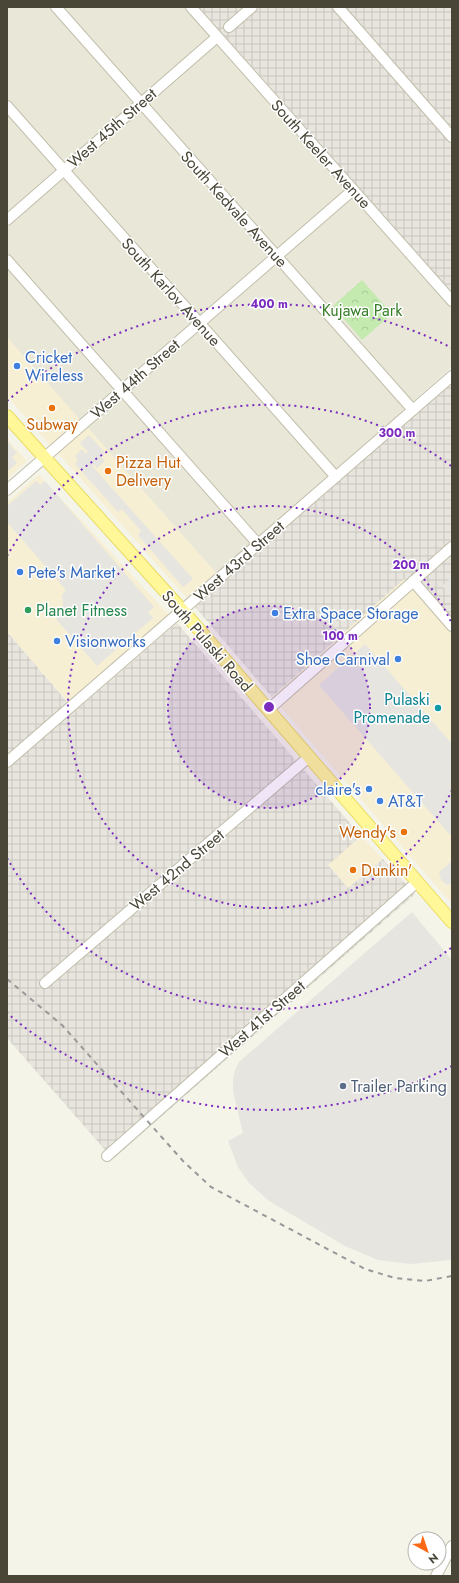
<svg xmlns="http://www.w3.org/2000/svg" width="459" height="1583" viewBox="0 0 459 1583" font-family="Jost,sans-serif">
<style>
.residential{fill:#e9e7d7}
.commercial{fill:#f7efd4}
.industrial{fill:url(#industrial-grid)}
.forest{fill:url(#forest-crowns)}
.parking{fill:#e6e5e0}
.lines{fill:none;stroke-linecap:round;stroke-linejoin:round}
.minor-casing{stroke:#c1beab;stroke-width:12}
.major-casing{stroke:#e9dc63;stroke-width:14}
.minor{stroke:#fff;stroke-width:10}
.major{stroke:#fff798;stroke-width:12}
.rail{stroke:#989898;stroke-width:2;stroke-dasharray:5 5;stroke-linecap:butt}
.ring{fill:none;stroke:#7b2cbf;stroke-width:2;stroke-dasharray:2 4}
.shop-dot{fill:#3f7fe0;stroke:#fff;stroke-width:1.5}
.food-dot{fill:#e8710a;stroke:#fff;stroke-width:1.5}
.leisure-dot{fill:#2e9e5b;stroke:#fff;stroke-width:1.5}
.culture-dot{fill:#0f9aa8;stroke:#fff;stroke-width:1.5}
.service-dot{fill:#5c6f8a;stroke:#fff;stroke-width:1.5}
.labels{text-anchor:middle;dominant-baseline:central;stroke-width:3;stroke-linejoin:round;paint-order:stroke}
.street-label{font-size:16px;fill:#494637;stroke:#fff}
.park-label{font-size:16px;fill:#367e27;stroke:#fff}
.shop-label{font-size:16px;fill:#366cbe;stroke:#fff;text-anchor:start}
.food-label{font-size:16px;fill:#c56008;stroke:#fff;text-anchor:start}
.leisure-label{font-size:16px;fill:#27864d;stroke:#fff;text-anchor:start}
.culture-label{font-size:16px;fill:#0d838f;stroke:#fff;text-anchor:end}
.service-label{font-size:16px;fill:#4e5e75;stroke:#fff;text-anchor:start}
.centre{fill:#7b2cbf;stroke:#fff;stroke-width:2}
.ring-label{font-size:12px;text-anchor:middle;font-weight:bold;fill:#7b2cbf;stroke:#fff;stroke-width:3;stroke-linejoin:round;paint-order:stroke}
</style>
<defs>
<pattern id="industrial-grid" width="8" height="8" patternUnits="userSpaceOnUse"><rect width="8" height="8" fill="#e7e5dd"/><path d="M0 4h8M4 0v8" fill="none" stroke="#c8c6be"/></pattern>
<pattern id="forest-crowns" width="20" height="18" patternUnits="userSpaceOnUse"><rect width="20" height="18" fill="#c4eab0"/><path d="M2 6a3 3 0 1 1 6 0M12 15a3 3 0 1 1 6 0" fill="none" stroke="#aaca98"/></pattern>
</defs>
<rect width="100%" height="100%" fill="#f5f4e9"/>
<!-- residential -->
<g class="residential">
<path d="M7 7H49L133 103 64 163 7 99Z"/>
<path d="M62 7H187L212 35 142 96Z"/>
<path d="M216 43 347 188 277 249 147 103Z"/>
<path d="M140 109 270 255 200 316 69 171Z"/>
<path d="M7 114 56 169 7 213Z"/>
<path d="M63 177 193 323 123 384 7 253V225Z"/>
<path d="M353 196 452 307V367L412 402 283 256Z"/>
<path d="M276 262 406 408 335 470 205 324Z"/>
<path d="M7 267 116 390 81 421 7 337Z"/>
<path d="M199 330 329 475 259 536 130 391Z"/>
<path d="M122 397 251 543 216 573 87 427Z"/>
</g>
<!-- commercial -->
<g class="commercial">
<path d="M7 337 81 421 51 446 7 396Z"/>
<path d="M87 427 216 573 187 598 59 454 71 441Z"/>
<path d="M7 439 27 461 7 479Z"/>
<path d="M39 475 169 615 68 702 7 632V502Z"/>
<path d="M404 579 452 634V904L272 697Z"/>
<path d="M361 836 383 859 348 888 328 864Z"/>
</g>
<!-- industrial -->
<g class="industrial">
<path d="M199 7H452V293Z"/>
<path d="M452 383V634L404 579 272 697 195 607Z"/>
<path d="M177 623 361 836 328 865 348 888 383 859 415 894 113 1159 7 1038V632L75 711Z"/>
</g>
<!-- forest -->
<path class="forest" d="M362 280 392 314 362 340 333 306Z"/>
<!-- parking -->
<g class="parking">
<path d="M89 435 105 453 101 457 105 461 97 468 94 464 92 466 193 579 183 587 138 535 141 531 122 509 118 512 75 464 78 460 75 456 82 449 86 454 88 452 80 443Z"/>
<path d="M7 441 17 453 12 457 17 463 7 472Z"/>
<path d="M36 481 40 485 45 481 154 607 148 612 153 618 97 666 56 619 61 612 63 603 62 595 66 590 7 522V506Z"/>
<path d="M452 577V597L442 586Z"/>
<path d="M365 644 452 744V833L450 835 319 685Z"/>
<path d="M452 861V883L447 885 441 880 439 872Z"/>
<path d="M412 912 452 960V1260L411 1264 378 1260 345 1246 269 1201 249 1183 238 1167 228 1141 243 1133 233 1092V1079L235 1070 239 1062Z"/>
</g>
<g class="lines">
<defs>
<g id="minor">
<path d="M56 7 413 410"/>
<path d="M191 7 452 301"/>
<path d="M338 7 452 137"/>
<path d="M229 27 252 7"/>
<path d="M7 106 336 477"/>
<path d="M7 220 217 37"/>
<path d="M7 260 258 544"/>
<path d="M7 490 353 190"/>
<path d="M413 581 452 626"/>
<path d="M268 710 452 547"/>
<path d="M7 762 452 376"/>
<path d="M45 983 309 757"/>
<path d="M107 1156 417 882"/>
<path d="M436 1576 452 1546"/>
</g>
<path id="major" d="M7 416 182 610 452 922"/>
</defs>
<!-- minor casing -->
<use href="#minor" class="minor-casing"/>
<!-- major casing -->
<use href="#major" class="major-casing"/>
<!-- minor -->
<use href="#minor" class="minor"/>
<!-- major -->
<use href="#major" class="major"/>
<!-- rail -->
<path class="rail" d="M7 979 62 1025 183 1161 211 1187 365 1269 395 1278 425 1281 452 1276"/>
</g>
<!-- distance rings -->
<circle cx="269" cy="707" r="101" fill="#7b2cbf" fill-opacity=".12"/>
<g class="ring">
<circle cx="269" cy="707" r="101"/>
<path d="M452 790A201 201 0 1 1 452 624"/>
<path d="M451 948A302 302 0 0 1 7 858M7 556A302 302 0 0 1 451 466"/>
<path d="M452 1066A403 403 0 0 1 7 1013M7 401A403 403 0 0 1 452 348"/>
</g>
<!-- markers -->
<g class="shop-dot">
<circle cx="17" cy="366" r="4"/>
<circle cx="20" cy="572" r="4"/>
<circle cx="275" cy="613" r="4"/>
<circle cx="57" cy="641" r="4"/>
<circle cx="398" cy="659" r="4"/>
<circle cx="369" cy="789" r="4"/>
<circle cx="380" cy="801" r="4"/>
</g>
<g class="food-dot">
<circle cx="52" cy="408" r="4"/>
<circle cx="108" cy="471" r="4"/>
<circle cx="404" cy="832" r="4"/>
<circle cx="353" cy="870" r="4"/>
</g>
<circle class="leisure-dot" cx="28" cy="610" r="4"/>
<circle class="culture-dot" cx="438" cy="708" r="4"/>
<circle class="service-dot" cx="343" cy="1086" r="4"/>
<g class="labels">
<!-- street labels -->
<g class="street-label">
<text transform="translate(112 128) rotate(-41)">West 45th Street</text>
<text transform="translate(321 154) rotate(48)">South Keeler Avenue</text>
<text transform="translate(234 209) rotate(48)">South Kedvale Avenue</text>
<text transform="translate(171 292) rotate(48)">South Karlov Avenue</text>
<text transform="translate(135 379) rotate(-41)">West 44th Street</text>
<text transform="translate(239 561) rotate(-41)">West 43rd Street</text>
<text transform="translate(207 641) rotate(49)">South Pulaski Road</text>
<text transform="translate(177 870) rotate(-40)">West 42nd Street</text>
<text transform="translate(262 1019) rotate(-41)">West 41st Street</text>
</g>
<!-- park labels -->
<g class="park-label">
<text x="362" y="310">Kujawa Park</text>
</g>
<!-- shop labels -->
<g class="shop-label">
<text x="25" y="357">Cricket<tspan x="25" dy="18">Wireless</tspan></text>
<text x="28" y="572">Pete's Market</text>
<text x="283" y="613">Extra Space Storage</text>
<text x="65" y="641">Visionworks</text>
<text x="390" y="659" text-anchor="end">Shoe Carnival</text>
<text x="361" y="789" text-anchor="end">claire's</text>
<text x="388" y="801">AT&amp;T</text>
</g>
<!-- food labels -->
<g class="food-label">
<text x="52" y="424" text-anchor="middle">Subway</text>
<text x="116" y="462">Pizza Hut<tspan x="116" dy="18">Delivery</tspan></text>
<text x="396" y="832" text-anchor="end">Wendy's</text>
<text x="361" y="870">Dunkin'</text>
</g>
<!-- leisure labels -->
<g class="leisure-label">
<text x="36" y="610">Planet Fitness</text>
</g>
<!-- culture labels -->
<g class="culture-label">
<text x="430" y="699">Pulaski<tspan x="430" dy="18">Promenade</tspan></text>
</g>
<!-- service labels -->
<g class="service-label">
<text x="351" y="1086">Trailer Parking</text>
</g>
</g>
<circle cx="269" cy="707" r="6" class="centre"/>
<g class="ring-label">
<text x="269" y="308">400 m</text>
<text x="397" y="437">300 m</text>
<text x="411" y="569">200 m</text>
<text x="340" y="640">100 m</text>
</g>
<!-- border -->
<rect width="459" height="1583" fill="none" stroke="#494637" stroke-width="16"/>
<!-- north arrow -->
<g transform="translate(427 1551) rotate(140)"><circle r="19" fill="#ffffff" stroke="#b6b5af"/>
<path d="M0-3L7 15L0 10L-7 15Z" fill="#ff6916"/>
<text y="-6" font-size="11" font-weight="bold" text-anchor="middle" fill="#494637">N</text>
</g>
</svg>
